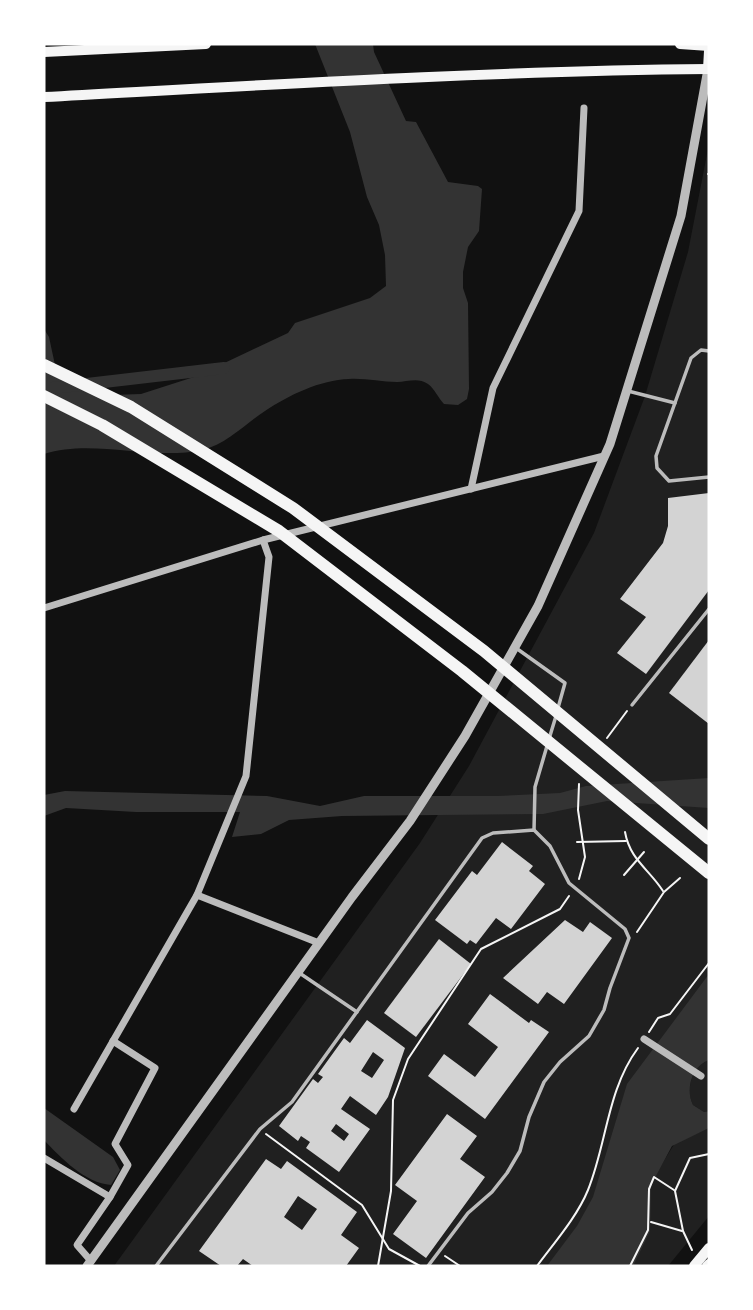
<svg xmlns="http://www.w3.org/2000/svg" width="753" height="1310" viewBox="0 0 753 1310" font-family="Mulish,sans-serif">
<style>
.green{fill:#202020}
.water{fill:#333}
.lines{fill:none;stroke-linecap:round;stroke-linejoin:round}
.canal{stroke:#333;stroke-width:12}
.building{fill:#d3d3d3;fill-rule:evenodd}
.path{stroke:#f5f5f5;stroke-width:2}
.service{stroke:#bcbcbc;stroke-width:3.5}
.minor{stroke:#bcbcbc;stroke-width:7}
.tertiary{stroke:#bcbcbc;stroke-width:9}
.secondary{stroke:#f5f5f5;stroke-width:10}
.primary{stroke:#f5f5f5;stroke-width:10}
.trunk{stroke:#f5f5f5;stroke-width:10}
.motorway{stroke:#f5f5f5;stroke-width:12}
</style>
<rect width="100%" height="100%" fill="#111"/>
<!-- green -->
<g class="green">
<path d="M709 144V1002L567 1266H114L420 843 469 766 594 533 645 396 688 252Z"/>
<path d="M709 1060V1111L704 1112 693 1105C685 1089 692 1066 709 1060Z"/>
<path d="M709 1128V1216L668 1266H628L647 1188 675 1143Z"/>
</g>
<!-- water -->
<g class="water">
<path d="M315 44H373L374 52 406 121 416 122 448 182 478 186 482 189 479 231 468 247 463 272V288L468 303 469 389 467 399 458 405 444 404C438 398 435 389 428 384 418 377 407 382 397 382 381 382 365 378 349 379 320 380 289 395 265 411 246 423 226 445 202 450 151 461 93 438 44 454V329L49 337 55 365 64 381 82 390 112 395 141 394 197 376 288 333 295 323 370 298 386 286 385 255 379 225 367 197 350 132Z"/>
<path d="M709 778V808L607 801 543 814 342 816 289 820 261 834 232 837 240 812H136L66 808 44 816V795L65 791 267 796 320 806 364 796H498L560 793 586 786Z"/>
<path d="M709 974V1060C692 1066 685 1089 693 1105L704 1112 709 1111V1128L672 1146 651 1185 650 1231 633 1266H547L577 1226 593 1197 627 1084Z"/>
<path d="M44 1108 113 1157 120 1170 111 1185C85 1183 61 1158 44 1140Z"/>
</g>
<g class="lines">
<!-- canal -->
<path class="canal" d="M44 389 224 368"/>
</g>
<!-- building -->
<g class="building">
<path d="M709 493V590L646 674 617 653 646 617 620 599 663 543 668 526V498Z"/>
<path d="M709 640V724L669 693Z"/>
<path d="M502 842 533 866 529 871 545 884 511 929 496 918 476 944 470 940 467 944 435 920 472 871 477 875Z"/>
<path d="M565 920 583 932 590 922 612 938 564 1004 547 992 538 1004 503 978Z"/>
<path d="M439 939 471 964 416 1037 384 1013Z"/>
<path d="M490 994 529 1023 531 1020 549 1032 485 1119 428 1076 444 1054 475 1077 498 1047 468 1024Z"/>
<path d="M367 1020 405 1048 388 1097 376 1115 350 1096 341 1109 370 1129 339 1172 306 1148 310 1142 301 1136 298 1141 279 1126 313 1079 318 1083 323 1077 318 1074 344 1038 350 1043ZM373 1052 384 1060 372 1078 361 1071ZM336 1124 349 1134 344 1141 331 1131Z"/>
<path d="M447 1114 477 1136 460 1159 485 1177 426 1258 393 1234 417 1201 395 1185Z"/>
<path d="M266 1159 281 1169 287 1161 357 1212 341 1235 359 1248 346 1266H253L243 1259 237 1266H221L199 1251ZM298 1196 317 1209 302 1230 284 1217Z"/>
</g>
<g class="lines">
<!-- path -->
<g class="path">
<path d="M708 174H709"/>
<path d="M607 738 627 711"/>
<path d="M625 832C630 860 649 869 663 891"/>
<path d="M577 842 626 841"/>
<path d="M624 875 644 852"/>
<path d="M579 879 585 857 578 810 579 784"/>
<path d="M637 932 664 892 680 878"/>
<path d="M649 1032 658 1018 670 1014 709 963"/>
<path d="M266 1134 362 1205 389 1249 420 1266"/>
<path d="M651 1222 682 1231"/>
<path d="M692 1250 683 1231 675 1191 690 1158 709 1154"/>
<path d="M445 1256 460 1266"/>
<path d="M378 1266 391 1191 393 1100 408 1059 481 949 560 909 569 896"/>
<path d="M537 1266C554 1243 577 1217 588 1190 607 1143 607 1090 638 1048"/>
<path d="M630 1266 648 1230 649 1189 654 1177 674 1190"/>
</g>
<!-- service -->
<g class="service">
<path d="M709 351 701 350 691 358 656 456 657 468 669 481 709 477"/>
<path d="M628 391 675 403"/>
<path d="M516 648 565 683 558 708"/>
<path d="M632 705 709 609"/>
<path d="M549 739 556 716"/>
<path d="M534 830 535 787 547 746"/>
<path d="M298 972 357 1012"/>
<path d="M156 1266 260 1129 292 1102 482 838 493 833 534 830 550 846 569 883 625 929 629 938 610 988 604 1010 589 1036 560 1062 544 1082 529 1117 520 1151 507 1173 492 1192 468 1213 428 1266"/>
</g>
<!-- minor -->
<g class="minor">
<path d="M471 489 493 388 579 211 584 108"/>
<path d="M44 608 263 540 604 456"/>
<path d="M197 895 319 943"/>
<path d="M644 1039 701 1076"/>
<path d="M74 1109 197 895 246 776 269 557 263 540"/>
<path d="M44 1158 110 1197"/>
<path d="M91 1261 77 1245 110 1197 128 1165 115 1144 155 1068 113 1041"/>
</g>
<!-- tertiary -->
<path class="tertiary" d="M87 1266 352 897 410 821 465 736 538 606 610 444 681 216 708 69"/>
<!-- secondary -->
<g class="secondary">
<path d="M680 44 709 46"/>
<path d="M44 52 206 44"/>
<path d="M708 69 709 51"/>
<path d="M44 97C265 85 487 71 709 69"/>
</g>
<!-- primary -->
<path class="primary" d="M694 1266 709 1248"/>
<!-- trunk -->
<path class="trunk" d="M707 1266 709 1264"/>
<!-- motorway -->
<g class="motorway">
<path d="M44 365 131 407 293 508 484 651 709 839"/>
<path d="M44 396 102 425 279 531 462 671 709 873"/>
</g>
</g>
<!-- border -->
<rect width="753" height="1310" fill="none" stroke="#ffffff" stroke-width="91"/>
</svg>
